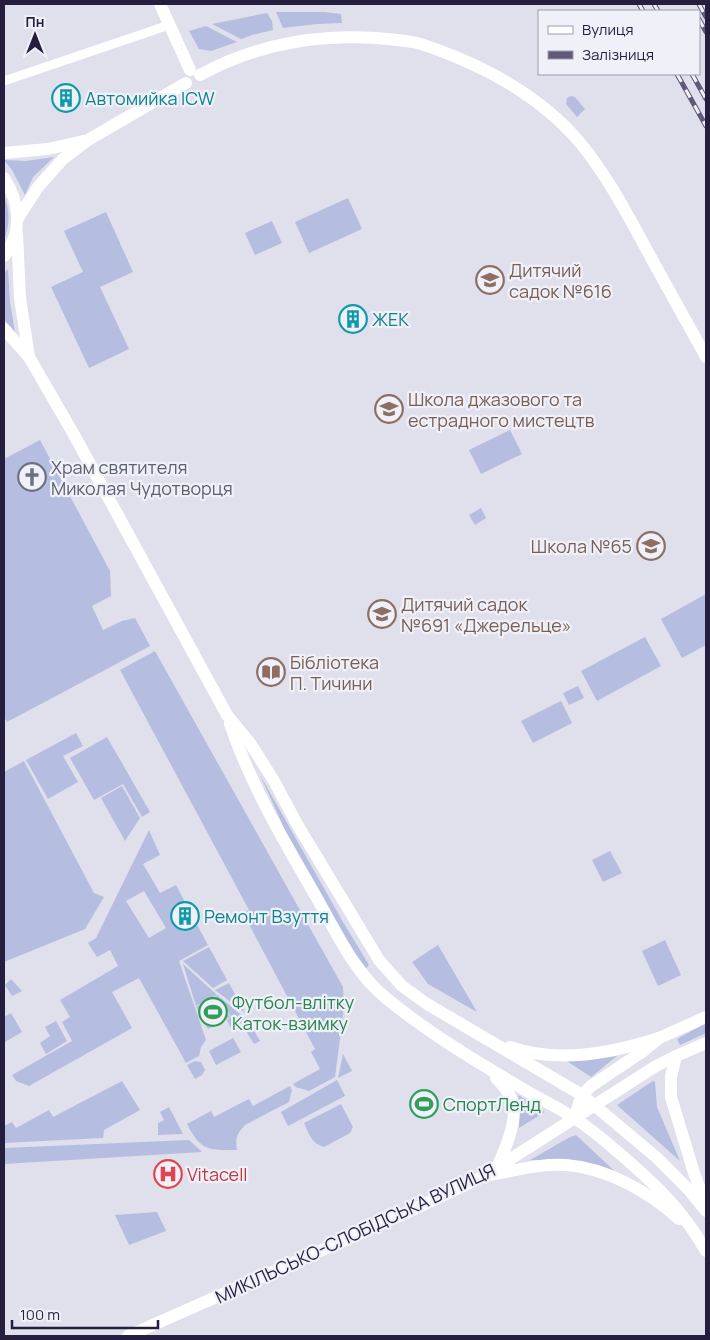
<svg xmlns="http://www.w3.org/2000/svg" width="710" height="1340" viewBox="0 0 710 1340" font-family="Manrope,sans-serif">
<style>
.green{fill:#b5bde0;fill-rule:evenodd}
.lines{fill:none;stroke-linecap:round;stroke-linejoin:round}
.street{stroke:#fff;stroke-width:9}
.secondary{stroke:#fff;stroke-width:12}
.rail-casing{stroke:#61587a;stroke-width:5}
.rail{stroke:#f0f0f8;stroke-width:3;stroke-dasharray:9;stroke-linecap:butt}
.labels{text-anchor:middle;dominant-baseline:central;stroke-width:4.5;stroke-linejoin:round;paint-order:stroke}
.culture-label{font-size:18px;fill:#0d838f;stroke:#f0f0f8;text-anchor:start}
.education-label{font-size:18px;fill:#785e54;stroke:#f0f0f8;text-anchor:start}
.worship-label{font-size:18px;fill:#5b616d;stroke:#f0f0f8;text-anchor:start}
.leisure-label{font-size:18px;fill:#27864d;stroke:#f0f0f8;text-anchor:start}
.health-label{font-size:18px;fill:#be3a42;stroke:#f0f0f8;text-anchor:start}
.street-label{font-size:18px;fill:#261e3e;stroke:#f0f0f8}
</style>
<rect width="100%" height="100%" fill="#e0dfec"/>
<!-- green -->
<g class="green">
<path d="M276 12H324L341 14 342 23 317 24 283 28Z"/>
<path d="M267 13 272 21 273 30 252 35 241 39 212 24Z"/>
<path d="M206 26 237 42 211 51 199 49 189 31Z"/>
<path d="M571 96 575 97 585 109 577 117 566 104 567 98Z"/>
<path d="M54 157 33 177 25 195 12 170 4 160 26 161Z"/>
<path d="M4 195C10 210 10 225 4 240Z"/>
<path d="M348 198 362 229 309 253 295 222Z"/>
<path d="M106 212 133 272 100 287 129 349 89 368 51 287 83 272 64 231Z"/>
<path d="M272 221 282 243 255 255 245 233Z"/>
<path d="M8 269 10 302 15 332 4 319V273Z"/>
<path d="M510 430 522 454 481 474 469 450Z"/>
<path d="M40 440 110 571 111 596 92 606 103 630 122 621 135 618 150 646 7 722 4 717V459Z"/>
<path d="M481 508 486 518 475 525 469 515Z"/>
<path d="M706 594V645L682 658 661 619Z"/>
<path d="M645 637 661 666 597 701 581 671Z"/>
<path d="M155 651 343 987 344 1008 335 1077 309 1091 296 1087 293 1084 320 1069 311 1052 315 1049 243 913 249 910 120 670Z"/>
<path d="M578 686 584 698 569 705 563 693Z"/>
<path d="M561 701 572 723 533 743 521 721Z"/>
<path d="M76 733 83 746 63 756 78 782 48 799 26 760Z"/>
<path d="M107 737 150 812 142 817 123 784 94 800 70 758Z"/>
<path d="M24 761 94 893 104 897 85 929 4 962V772Z"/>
<path d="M260 775 343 922 369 965 366 968 354 952 290 841Z"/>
<path d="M122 786 140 818 125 841 101 798Z"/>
<path d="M149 830 160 855 143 864 160 893 176 885 186 904 174 911 183 928 195 921 208 945 179 961 206 1040 201 1047 199 1056 186 1063 139 978 112 992 132 1028 29 1086 16 1081 12 1075 72 1041 62 1022 70 1017 60 1000 118 966 110 950 97 957 88 943 96 938ZM144 891 166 928 149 938 126 901Z"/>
<path d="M610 851 622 873 603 882 592 860Z"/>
<path d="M665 940 681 975 658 986 642 951Z"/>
<path d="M438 945 477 1012 428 984 412 962Z"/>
<path d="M209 947 227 980 213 988 183 961Z"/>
<path d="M183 964 217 995 196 1006Z"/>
<path d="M11 979 22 991 12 996 5 985Z"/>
<path d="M229 983 245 1013 215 990Z"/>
<path d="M218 995 230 1017 208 1029 196 1007Z"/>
<path d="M220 997 247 1020 231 1028 227 1020 231 1017Z"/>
<path d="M11 1013 22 1032 5 1042 4 1017Z"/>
<path d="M56 1021 67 1041 46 1054 40 1043 50 1036 45 1027Z"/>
<path d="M706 1023V1033L680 1045 677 1039Z"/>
<path d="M252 1027 260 1041 254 1044 246 1031Z"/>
<path d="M233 1038 241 1052 216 1065 209 1051Z"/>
<path d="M343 1054 352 1071 338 1078Z"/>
<path d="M617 1056 591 1077 567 1061Z"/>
<path d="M195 1061 201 1062 205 1070 202 1075 195 1079 187 1065Z"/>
<path d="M337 1080 345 1096 288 1126 281 1112Z"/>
<path d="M122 1081 140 1110 104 1130 103 1138 4 1143V1126L12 1122 16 1128 49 1110 53 1117Z"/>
<path d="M653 1081 655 1082 657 1107 680 1161 617 1105Z"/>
<path d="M290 1086 292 1090 289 1102 245 1125C237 1133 235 1139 237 1150 208 1150 201 1151 187 1124L211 1111 214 1117 249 1099 253 1106Z"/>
<path d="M518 1095 545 1112 519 1128 520 1104Z"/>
<path d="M341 1104 353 1127 350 1133 324 1147C312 1144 309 1134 304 1123Z"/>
<path d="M169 1107 183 1134 158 1135V1123L164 1120 160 1112Z"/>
<path d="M576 1135 622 1178 566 1160H530L570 1137Z"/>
<path d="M189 1140 202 1152 4 1164V1148Z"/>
<path d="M157 1212 166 1231 129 1245 115 1215Z"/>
</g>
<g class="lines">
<!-- street -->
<path class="street" d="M4 81 169 25"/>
<!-- secondary -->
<g class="secondary">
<path d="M160 4 190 70"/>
<path d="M200 75C255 45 314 34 376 38 389 39 404 40 417 43 433 47 448 54 463 60 509 80 550 106 582 145 606 175 624 208 642 241 663 280 685 319 706 357"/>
<path d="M4 153 48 149 83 141"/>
<path d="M4 178C20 202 23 232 4 256"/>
<path d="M18 218 38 187 63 159 88 140 186 83"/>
<path d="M17 233 20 298 29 357"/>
<path d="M4 329 29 357 73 433 227 715 250 743 274 781 297 824 379 960 402 986 427 1004 582 1095 656 1157 689 1190 706 1211"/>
<path d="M230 724C251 785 282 838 314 893 335 930 353 971 386 998 432 1036 484 1066 535 1096 548 1103 562 1110 574 1118 590 1128 605 1141 619 1153 655 1184 682 1209 706 1251"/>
<path d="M510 1047C559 1064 611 1053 659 1038"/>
<path d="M676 1056 671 1077V1097L694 1173 706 1205"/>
<path d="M496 1078C503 1085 508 1091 512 1100 519 1118 505 1150 497 1167"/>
<path d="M574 1118 582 1095 591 1086 642 1052 659 1038 706 1017"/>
<path d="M489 1175C514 1171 541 1163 566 1165 607 1168 649 1192 679 1219"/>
<path d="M128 1336 406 1213 484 1176 656 1066 676 1056 706 1043"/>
</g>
<defs>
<g id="rail">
<path d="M639 4 643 11"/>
<path d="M654 4 658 11"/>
<path d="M699 4 706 17"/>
<path d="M699 19 706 32"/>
<path d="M677 74 706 126"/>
<path d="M692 74 706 99"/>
</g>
</defs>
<!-- rail casing -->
<use href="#rail" class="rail-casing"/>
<!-- rail -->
<use href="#rail" class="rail"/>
</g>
<!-- icons -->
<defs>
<symbol id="building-ring" viewBox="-11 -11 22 22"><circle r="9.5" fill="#f0f0f8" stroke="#0f9aa8" stroke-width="1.5"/><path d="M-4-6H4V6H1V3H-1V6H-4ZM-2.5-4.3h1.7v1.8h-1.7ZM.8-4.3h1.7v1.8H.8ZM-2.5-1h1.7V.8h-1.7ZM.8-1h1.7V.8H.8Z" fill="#0f9aa8"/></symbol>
<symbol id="school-ring" viewBox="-11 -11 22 22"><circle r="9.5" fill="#f0f0f8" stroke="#8d6e63" stroke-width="1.5"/><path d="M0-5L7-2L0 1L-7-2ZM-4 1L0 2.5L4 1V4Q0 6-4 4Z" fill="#8d6e63"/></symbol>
<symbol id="church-ring" viewBox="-11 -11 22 22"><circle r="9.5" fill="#f0f0f8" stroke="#6b7280" stroke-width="1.5"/><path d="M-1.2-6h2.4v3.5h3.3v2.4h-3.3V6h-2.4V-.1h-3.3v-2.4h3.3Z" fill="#6b7280"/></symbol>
<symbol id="library-ring" viewBox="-11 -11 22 22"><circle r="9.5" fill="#f0f0f8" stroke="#8d6e63" stroke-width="1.5"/><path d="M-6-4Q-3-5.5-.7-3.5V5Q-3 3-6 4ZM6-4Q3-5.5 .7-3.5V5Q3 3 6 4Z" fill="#8d6e63"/></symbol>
<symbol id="stadium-ring" viewBox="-11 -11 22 22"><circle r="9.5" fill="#f0f0f8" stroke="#2e9e5b" stroke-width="1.5"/><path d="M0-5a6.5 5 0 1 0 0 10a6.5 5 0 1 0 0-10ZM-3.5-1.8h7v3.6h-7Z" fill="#2e9e5b"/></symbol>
<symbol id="hospital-ring" viewBox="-11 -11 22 22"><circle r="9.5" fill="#f0f0f8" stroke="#e0444e" stroke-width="1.5"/><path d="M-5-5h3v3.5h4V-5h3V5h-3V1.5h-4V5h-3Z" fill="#e0444e"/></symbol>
</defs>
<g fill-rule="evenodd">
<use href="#building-ring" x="50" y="82" width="32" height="32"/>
<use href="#school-ring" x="474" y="264" width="32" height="32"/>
<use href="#building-ring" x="337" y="303" width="32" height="32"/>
<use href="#school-ring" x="373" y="393" width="32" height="32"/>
<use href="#church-ring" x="16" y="461" width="32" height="32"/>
<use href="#school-ring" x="635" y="530" width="32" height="32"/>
<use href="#school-ring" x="366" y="598" width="32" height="32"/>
<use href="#library-ring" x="255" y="656" width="32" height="32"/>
<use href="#building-ring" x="169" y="900" width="32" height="32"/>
<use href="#stadium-ring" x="197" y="996" width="32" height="32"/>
<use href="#stadium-ring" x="408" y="1088" width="32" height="32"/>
<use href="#hospital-ring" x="152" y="1158" width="32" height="32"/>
</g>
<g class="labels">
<!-- culture labels -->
<g class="culture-label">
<text x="85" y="98">Автомийка ICW</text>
<text x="372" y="319">ЖЕК</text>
<text x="204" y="916">Ремонт Взуття</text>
</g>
<!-- education labels -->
<g class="education-label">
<text x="509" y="270">Дитячий<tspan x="509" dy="21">садок №616</tspan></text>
<text x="408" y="399">Школа джазового та<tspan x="408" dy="21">естрадного мистецтв</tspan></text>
<text x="632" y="546" text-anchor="end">Школа №65</text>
<text x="401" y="604">Дитячий садок<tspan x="401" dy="21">№691 «Джерельце»</tspan></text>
<text x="290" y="662">Бібліотека<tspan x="290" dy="21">П. Тичини</tspan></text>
</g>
<!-- worship labels -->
<g class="worship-label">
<text x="51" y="467">Храм святителя<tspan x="51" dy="21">Миколая Чудотворця</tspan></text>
</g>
<!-- leisure labels -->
<g class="leisure-label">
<text x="232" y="1002">Футбол-влітку<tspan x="232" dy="21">Каток-взимку</tspan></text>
<text x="443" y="1104">СпортЛенд</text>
</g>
<!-- health labels -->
<g class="health-label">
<text x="187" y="1174">Vitacell</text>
</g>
<!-- street labels -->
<g class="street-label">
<text transform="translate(355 1233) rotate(-25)">МИКІЛЬСЬКО-СЛОБІДСЬКА ВУЛИЦЯ</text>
</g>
</g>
<!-- border -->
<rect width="710" height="1340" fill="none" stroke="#261e3e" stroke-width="10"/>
<!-- legend -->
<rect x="538" y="10" width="162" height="65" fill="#f0f0f8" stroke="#9f9cae"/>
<rect x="548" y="26" width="25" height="8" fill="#ffffff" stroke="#9f9cae"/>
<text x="582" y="35" font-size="15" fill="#261e3e">Вулиця</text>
<rect x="548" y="51" width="25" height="8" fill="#61587a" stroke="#9f9cae"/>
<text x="582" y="60" font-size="15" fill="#261e3e">Залізниця</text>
<!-- north arrow -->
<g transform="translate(35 35)" stroke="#f0f0f8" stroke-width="4" paint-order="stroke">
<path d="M0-4L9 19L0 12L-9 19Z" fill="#261e3e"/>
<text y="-8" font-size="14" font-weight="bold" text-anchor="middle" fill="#261e3e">Пн</text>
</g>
<!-- scale -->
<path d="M12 1320v8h146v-8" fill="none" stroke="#261e3e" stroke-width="2.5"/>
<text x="20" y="1320" font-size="15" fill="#261e3e" stroke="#f0f0f8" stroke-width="4" paint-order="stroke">100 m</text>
</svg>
